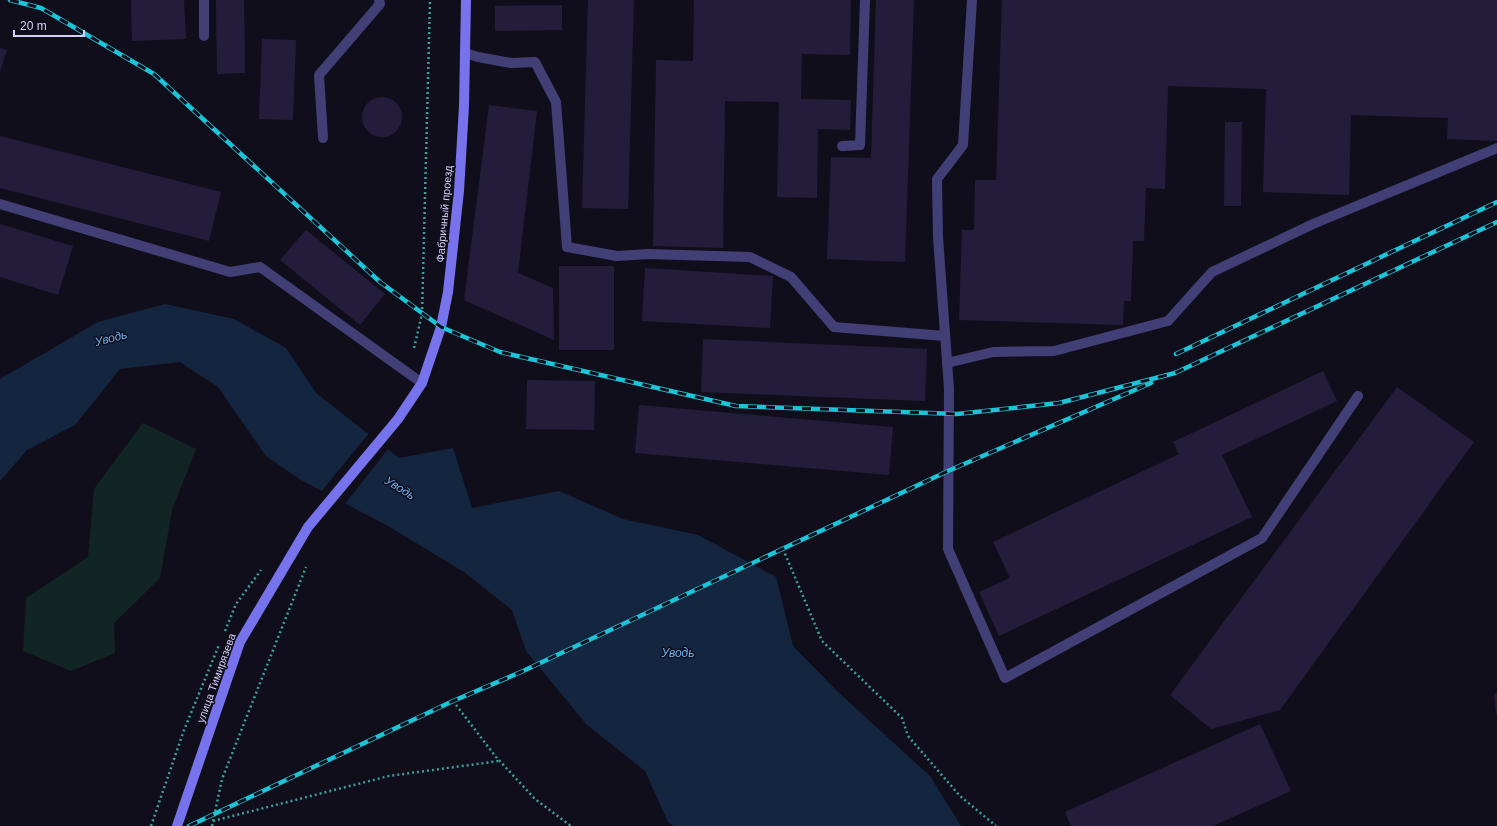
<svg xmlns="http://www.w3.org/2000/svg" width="1497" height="826" viewBox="0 0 1497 826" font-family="Arial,sans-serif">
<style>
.green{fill:#122525}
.water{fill:#142540}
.pier{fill:#110e1c}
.building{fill:#231d3b}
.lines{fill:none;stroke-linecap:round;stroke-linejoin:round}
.path{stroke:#3ca19b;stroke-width:2.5;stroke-dasharray:2 3;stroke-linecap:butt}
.service{stroke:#423f76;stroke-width:10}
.secondary{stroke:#7773ed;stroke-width:10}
.rail-casing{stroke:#1cc4d8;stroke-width:4.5}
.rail{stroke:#110e1c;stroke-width:3;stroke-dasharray:9;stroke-linecap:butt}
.labels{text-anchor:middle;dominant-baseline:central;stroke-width:3;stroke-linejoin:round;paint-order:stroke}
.street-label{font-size:11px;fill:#d5d0f9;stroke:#110e1c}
.water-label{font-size:12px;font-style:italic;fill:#6bafec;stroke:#110e1c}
</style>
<rect width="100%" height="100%" fill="#110e1c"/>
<!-- green -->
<path class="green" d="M143 423 196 449 172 510 160 578 114 623 115 653 71 671 23 651 26 598 88 557 94 489Z"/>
<!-- water -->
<path class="water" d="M165 304 234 319 286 348 316 393 399 458 453 448 472 508 559 491 623 519 698 535 776 577 793 646 839 693 930 776 961 826H674L668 822 645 771 586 724 526 651 512 610 464 572 388 526 301 480 266 456 218 387 180 362 120 369 75 425 27 450 0 481V379L98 322Z"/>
<!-- pier -->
<path class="pier" d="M370 432 389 448 344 505 320 493Z"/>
<!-- building -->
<g class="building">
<path d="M131 0H184L186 39 132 41Z"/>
<path d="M216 0H244L245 73 217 74Z"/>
<path d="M588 0H634L628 209 582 208Z"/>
<path d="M694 0H851L850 55 802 54 801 99 851 100 850 130 818 129 817 198 777 197 779 102 725 101 723 248 653 246 656 60 693 61Z"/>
<path d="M876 0H914L905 262 827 259 831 157 871 158Z"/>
<path d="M1002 0H1497V141L1447 139 1448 118 1351 115 1349 195 1263 192 1266 89 1168 86 1165 189 1146 188 1144 241H1133L1131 301H1124L1123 325 959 320 962 230H974L975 180H996Z"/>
<path d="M562 5V30L495 31V6Z"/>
<path d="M262 39 296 40 293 120 259 119Z"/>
<path d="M0 48 7 50 0 72Z"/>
<circle cx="382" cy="117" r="20"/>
<path d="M489 105 537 111 518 273 553 288 554 340 464 300Z"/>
<path d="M1225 122H1242L1241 206H1224Z"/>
<path d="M0 136 221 192 209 241 0 188Z"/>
<path d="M0 224 73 246 58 295 0 277Z"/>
<path d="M306 230 385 294 360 325 280 260Z"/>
<rect x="559" y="266" width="55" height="84"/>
<path d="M645 268 773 276 770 328 642 321Z"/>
<path d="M703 339 927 349 925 401 701 392Z"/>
<path d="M1323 371 1337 401 1222 455 1252 517 999 636 979 592 1010 578 993 542 1179 454 1173 442Z"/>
<path d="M527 380 595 381 594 430 526 429Z"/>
<path d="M1397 387 1474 442 1280 710 1211 729 1170 695Z"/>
<path d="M639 405 893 427 889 475 635 453Z"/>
<path d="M1497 693V714H1496L1494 694Z"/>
<path d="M1260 724 1291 791 1213 826H1071L1065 812Z"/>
</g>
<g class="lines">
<!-- path -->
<g class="path">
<path d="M414 348 422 314 430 0"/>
<path d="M783 549 822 641 902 718 908 736 960 796 996 826"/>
<path d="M225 631 236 604 261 570"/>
<path d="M453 701 496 757 535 799 571 826"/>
<path d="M213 821 389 776 499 761"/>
<path d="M151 826 184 730 219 645"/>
<path d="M212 826 222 779 306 567"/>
</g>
<!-- service -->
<g class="service">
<path d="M972 0 963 145 937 179 938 237 949 389 948 549 1005 678 1262 538 1358 396"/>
<path d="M204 36V0"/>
<path d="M465 53 478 57 511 63 535 62 556 102 567 247 617 256 648 254 750 257 791 277 834 327 945 336"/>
<path d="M323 138 319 75 380 4 379 0"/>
<path d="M842 146 860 145 865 0"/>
<path d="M0 204 230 272 260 267 422 383"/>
<path d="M947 363 993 352 1054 351 1168 321 1212 272 1313 224 1497 148"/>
</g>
<!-- secondary -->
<path class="secondary" d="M177 826 240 642 308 527 398 419 422 383 441 327 448 292 459 191 464 106 466 0"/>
<defs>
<g id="rail">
<path d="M10 0 41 8 154 74 380 282 441 327 500 352 736 406 957 414 1059 403 1175 373 1497 222"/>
<path d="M1176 354 1497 202"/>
<path d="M189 826 453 701 521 672 948 471 1151 383"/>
</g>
</defs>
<!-- rail casing -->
<use href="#rail" class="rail-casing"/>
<!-- rail -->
<use href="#rail" class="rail"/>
</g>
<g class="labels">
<!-- street labels -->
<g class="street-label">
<text transform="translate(444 214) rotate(-85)">Фабричный проезд</text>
<text transform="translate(216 678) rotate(-70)">улица Тимирязева</text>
</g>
<!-- water labels -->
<g class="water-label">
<text transform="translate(111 338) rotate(-14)">Уводь</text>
<text transform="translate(400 488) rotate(32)">Уводь</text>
<text x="678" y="653">Уводь</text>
</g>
</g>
<!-- scale -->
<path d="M14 30v6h70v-6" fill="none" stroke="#d5d0f9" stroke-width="2"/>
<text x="20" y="30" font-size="12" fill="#d5d0f9" stroke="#110e1c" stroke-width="3" paint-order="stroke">20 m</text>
</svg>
